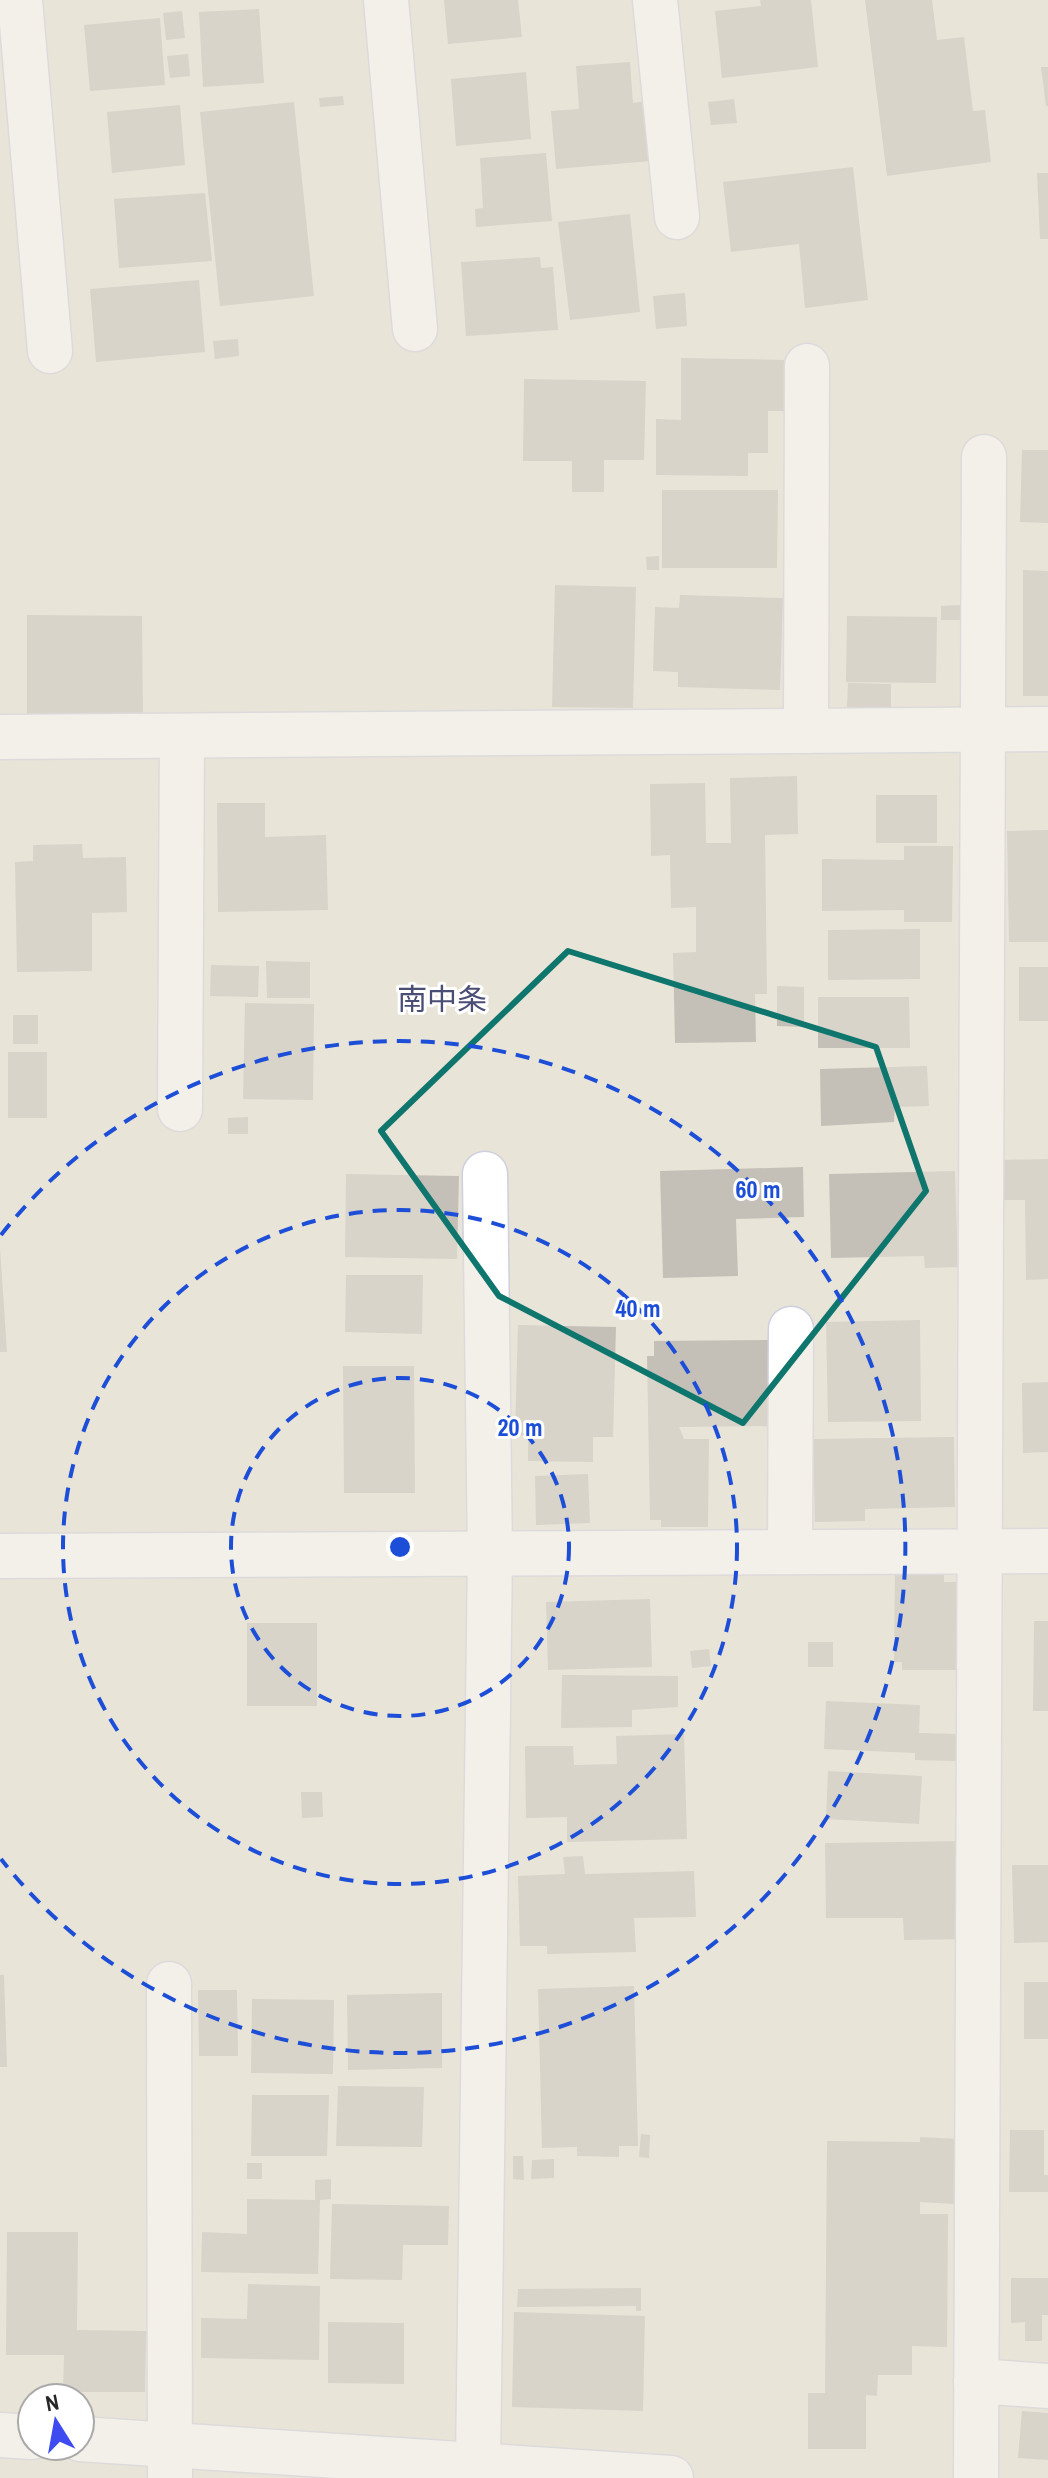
<svg xmlns="http://www.w3.org/2000/svg" width="1048" height="2478" viewBox="0 0 1048 2478" font-family="'Archivo Narrow','Noto Sans JP',sans-serif">
<style>
.building{fill:#c4c0b8}
.lines{fill:none;stroke-linecap:round;stroke-linejoin:round}
.minor-casing{stroke:#cecfdf;stroke-width:47}
.tertiary-casing{stroke:#cecfdf;stroke-width:47}
.minor{stroke:#fff;stroke-width:44}
.tertiary{stroke:#fff;stroke-width:44}
.marked{fill:none;stroke:#0f766e;stroke-width:6;stroke-linejoin:round}
.ring{fill:none;stroke:#1d4ed8;stroke-width:4;stroke-dasharray:14 10}
.labels{text-anchor:middle;dominant-baseline:central;stroke-width:6;stroke-linejoin:round;paint-order:stroke}
.quarter-label{font-size:30px;fill:#4a4d74;stroke:#fff}
.centre{fill:#1d4ed8;stroke:#fff;stroke-width:4}
.ring-label{font-size:24px;text-anchor:middle;font-weight:bold;fill:#1d4ed8;stroke:#fff;stroke-width:6;stroke-linejoin:round;paint-order:stroke}
</style>
<rect width="100%" height="100%" fill="#e9e4d8"/>
<!-- building -->
<g class="building">
<path d="M444 0H518L522 37 448 44Z"/>
<path d="M760 0H811L818 67 722 78 715 11 761 6Z"/>
<path d="M865 0H932L937 40 964 37 973 111 985 110 991 162 887 176Z"/>
<path d="M259 9 264 83 203 87 199 12Z"/>
<path d="M182 11 185 38 166 40 163 13Z"/>
<path d="M160 18 165 85 90 91 84 25Z"/>
<path d="M188 54 190 76 170 78 167 56Z"/>
<path d="M630 62 633 103 646 101 651 161 556 169 551 111 579 109 576 66Z"/>
<path d="M1041 67H1048V106H1046Z"/>
<path d="M526 72 531 139 456 146 451 79Z"/>
<path d="M343 96 344 105 320 107 319 98Z"/>
<path d="M734 99 737 123 711 125 708 102Z"/>
<path d="M294 102 314 296 220 306 200 112Z"/>
<path d="M180 105 185 165 112 173 107 112Z"/>
<path d="M546 153 552 221 476 227 475 209 483 208 480 158Z"/>
<path d="M853 167 868 300 805 308 799 244 731 252 723 182Z"/>
<path d="M1037 173H1048V239H1040Z"/>
<path d="M205 193 212 261 119 268 114 199Z"/>
<path d="M630 214 640 312 570 320 558 222Z"/>
<path d="M540 257 541 268 553 267 558 330 466 336 461 262Z"/>
<path d="M199 280 205 352 96 362 90 289Z"/>
<path d="M685 293 687 326 656 329 653 296Z"/>
<path d="M238 339 239 356 215 359 213 341Z"/>
<path d="M681 358 784 360V411H768V453H748V476L656 475V419L681 420Z"/>
<path d="M524 379 646 381 644 460H604V492H572V461H523Z"/>
<path d="M1022 450H1048V523L1020 522Z"/>
<path d="M662 490H778L777 568H662Z"/>
<path d="M659 556V570H647L646 557Z"/>
<path d="M1023 570 1048 571V696H1023Z"/>
<path d="M555 585 636 587 633 708 552 707Z"/>
<path d="M680 595 783 598 780 690 678 687V672L653 671 655 607 679 608Z"/>
<path d="M961 605V620H941V606Z"/>
<path d="M27 615 142 616 143 717 27 716Z"/>
<path d="M847 616 937 617 936 683 846 682Z"/>
<path d="M848 683 891 684V707H847Z"/>
<path d="M797 776 798 834 765 835 767 994H755L756 1042 675 1043 673 953 696 952V907L671 908 670 855 651 856 650 784 705 783 706 843H731L730 778Z"/>
<rect x="876" y="795" width="61" height="48"/>
<path d="M217 803H265V837L326 835 328 910 218 912Z"/>
<path d="M1048 830V942H1009L1007 831Z"/>
<path d="M82 844 83 858 126 857 127 912 92 913V971L17 972 15 862 33 861V845Z"/>
<path d="M904 846H953L952 922H904V910L822 911V859L904 860Z"/>
<path d="M920 929V979L828 980V930Z"/>
<path d="M266 961 310 962V998H267Z"/>
<path d="M211 965 259 966 258 997 210 996Z"/>
<rect x="1019" y="967" width="29" height="54"/>
<path d="M777 986 804 987V1027L777 1026Z"/>
<path d="M818 997H909L910 1048H818Z"/>
<path d="M245 1003 314 1004 313 1100 243 1099Z"/>
<rect x="13" y="1015" width="25" height="29"/>
<rect x="8" y="1052" width="39" height="66"/>
<path d="M927 1066 929 1106 895 1107 894 1122 821 1126 820 1069Z"/>
<path d="M248 1117V1134H228V1118Z"/>
<path d="M1048 1159V1279L1026 1280 1025 1200H999V1160Z"/>
<path d="M803 1167 804 1217 736 1219 738 1276 663 1278 660 1171Z"/>
<path d="M955 1171 958 1267 925 1268 924 1256 831 1258 829 1174Z"/>
<path d="M346 1174 459 1176 457 1259 345 1257Z"/>
<path d="M0 1248 7 1352H0Z"/>
<path d="M346 1275H423L422 1334 345 1332Z"/>
<path d="M920 1320 921 1421 828 1422 826 1322Z"/>
<path d="M518 1325 616 1327 613 1437H593V1462L528 1461V1436L515 1435Z"/>
<path d="M775 1340V1426L679 1427 684 1439H709L708 1527H661V1520H650L647 1356H654V1341Z"/>
<path d="M343 1366H414L415 1493H344Z"/>
<path d="M1048 1382V1452L1023 1453 1022 1383Z"/>
<path d="M954 1437 955 1507 865 1509V1521L815 1522 813 1439Z"/>
<path d="M588 1474 590 1523 536 1525 535 1476Z"/>
<path d="M895 1568 944 1569V1582H956V1670H902V1662H894Z"/>
<path d="M650 1599 652 1667 548 1670 546 1602Z"/>
<path d="M1034 1621H1048V1711H1033Z"/>
<rect x="247" y="1623" width="70" height="83"/>
<rect x="808" y="1642" width="25" height="25"/>
<path d="M709 1649 711 1666 692 1668 690 1651Z"/>
<path d="M562 1675 678 1676V1707L632 1710V1727L561 1728Z"/>
<path d="M826 1701 920 1705 919 1733 956 1734V1761L915 1760V1753L824 1749Z"/>
<path d="M684 1734 687 1839 567 1842V1817L526 1818 525 1746H573L574 1765 617 1764 616 1736Z"/>
<path d="M828 1771 922 1776 919 1824 826 1819Z"/>
<path d="M301 1792H322L323 1817 302 1818Z"/>
<path d="M967 1841V1939L904 1940 903 1918H826L825 1843Z"/>
<path d="M583 1856 585 1874 694 1871 696 1917 634 1918 636 1952 547 1954V1946H520L518 1876 565 1874 563 1857Z"/>
<path d="M1012 1865H1048V1942L1014 1943Z"/>
<path d="M0 1975H4L7 2067H0Z"/>
<rect x="1024" y="1982" width="24" height="57"/>
<path d="M634 1986 638 2146H619V2157L577 2156V2147L542 2148 538 1989Z"/>
<path d="M198 1990H237L238 2056H199Z"/>
<path d="M442 1993V2068L348 2070 347 1995Z"/>
<path d="M252 1999 334 2000 333 2074 251 2073Z"/>
<path d="M338 2086 424 2087 422 2147 336 2146Z"/>
<path d="M252 2095H329L327 2156H251Z"/>
<path d="M1010 2130H1044V2175H1048V2192H1009Z"/>
<path d="M641 2134 650 2135 649 2158 639 2157Z"/>
<path d="M920 2137 958 2139 955 2204 920 2202V2214H948L947 2347 912 2346V2375H878L877 2396 866 2395V2449H808V2393H825L827 2141 920 2142Z"/>
<path d="M513 2156H523L524 2180 513 2179Z"/>
<path d="M554 2159V2178L531 2179 532 2160Z"/>
<rect x="247" y="2163" width="15" height="16"/>
<path d="M331 2179V2199L320 2200 318 2274 201 2272 202 2232 247 2234V2199L315 2200V2180Z"/>
<path d="M332 2204 449 2206 448 2245H403L402 2280 330 2279Z"/>
<path d="M7 2232H78L77 2330 146 2331 145 2392H63L64 2355H6Z"/>
<path d="M1011 2278H1048V2315H1042V2341H1025V2322L1011 2323Z"/>
<path d="M248 2284 320 2286 319 2360 201 2358V2318L247 2319Z"/>
<path d="M641 2288V2311H636V2306L517 2307 518 2289Z"/>
<path d="M514 2312 645 2316 643 2411 512 2407Z"/>
<path d="M328 2322 404 2323V2384L328 2383Z"/>
<path d="M1022 2411 1048 2413V2460L1018 2458Z"/>
</g>
<g class="lines">
<defs>
<g id="minor">
<path d="M20 0 50 351"/>
<path d="M386 0 415 329"/>
<path d="M655 0 677 217"/>
<path d="M806 731 807 366"/>
<path d="M0 737 1048 729"/>
<path d="M180 1109 182 736"/>
<path d="M790 1552 791 1329"/>
<path d="M0 1556 1048 1551"/>
<path d="M169 1984 170 2478"/>
<path d="M976 2381 1048 2386"/>
<path d="M478 2465 490 1554 485 1174"/>
<path d="M976 2478 984 457"/>
</g>
<g id="tertiary">
<path d="M0 2435 32 2437"/>
<path d="M80 2439 671 2478"/>
</g>
</defs>
<!-- minor casing -->
<use href="#minor" class="minor-casing"/>
<!-- tertiary casing -->
<use href="#tertiary" class="tertiary-casing"/>
<!-- minor -->
<use href="#minor" class="minor"/>
<!-- tertiary -->
<use href="#tertiary" class="tertiary"/>
</g>
<!-- marked area -->
<path d="M0 0H1048V2478H0ZM568 951 876 1047 926 1191 743 1423 499 1296 381 1131Z" fill="#e9e4d8" fill-opacity=".55" fill-rule="evenodd"/>
<path class="marked" d="M568 951 876 1047 926 1191 743 1423 499 1296 381 1131Z"/>
<!-- distance rings -->
<g class="ring">
<circle cx="400" cy="1547" r="169"/>
<circle cx="400" cy="1547" r="337"/>
<path d="M1 1235A506 506 0 1 1 1 1859"/>
</g>
<g class="labels">
<!-- quarter labels -->
<g class="quarter-label">
<text x="442" y="999">南中条</text>
</g>
</g>
<circle cx="400" cy="1547" r="12" class="centre"/>
<g class="ring-label">
<text x="758" y="1198">60 m</text>
<text x="638" y="1317">40 m</text>
<text x="520" y="1436">20 m</text>
</g>
<!-- north arrow -->
<g transform="translate(56 2422) rotate(349)"><circle r="38" fill="#ffffff" stroke="#a9a9a9" stroke-width="2"/>
<path d="M0-6L14 30L0 20L-14 30Z" fill="#3e4bf1"/>
<text y="-12" font-size="22" font-weight="bold" text-anchor="middle" fill="#272727">N</text>
</g>
</svg>
